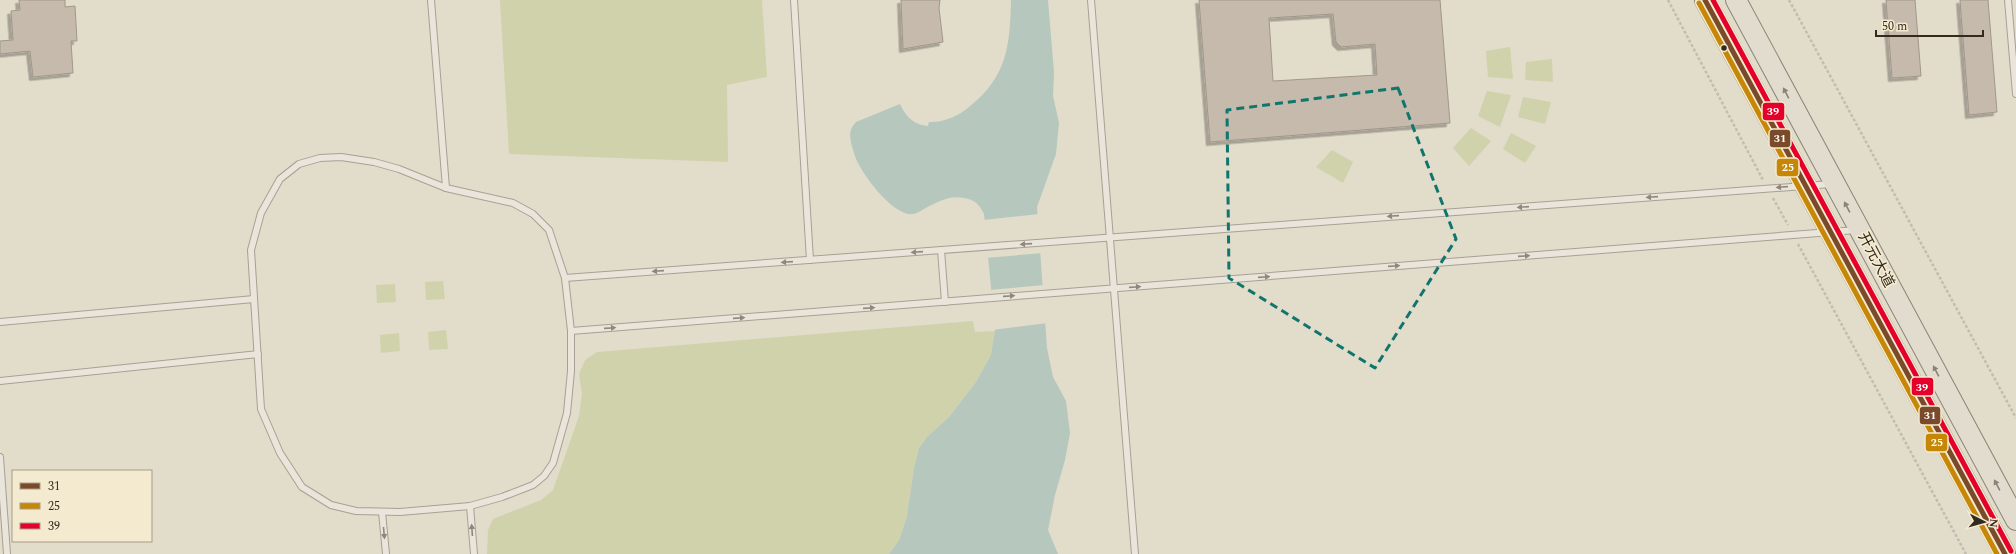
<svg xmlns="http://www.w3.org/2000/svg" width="2016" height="554" viewBox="0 0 2016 554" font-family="Spectral,'Noto Sans SC',serif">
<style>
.green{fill:#d0d2ac}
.water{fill:#b6c7bd}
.pier{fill:#e2dcca}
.building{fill:#c5baab;stroke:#a1978a;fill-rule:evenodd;filter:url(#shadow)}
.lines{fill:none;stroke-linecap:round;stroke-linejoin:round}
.service-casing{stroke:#a7a094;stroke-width:8}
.primary-casing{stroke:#8c867a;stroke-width:22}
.path{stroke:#c2bdb3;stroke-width:2.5;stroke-dasharray:3 2;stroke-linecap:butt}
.service{stroke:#eae5db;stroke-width:6}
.primary{stroke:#e1dccd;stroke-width:20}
.bus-1-casing{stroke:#f4eacf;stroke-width:8}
.bus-2-casing{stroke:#f4eacf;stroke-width:8}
.bus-3-casing{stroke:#f4eacf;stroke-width:8}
.bus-1{stroke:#7a4b2a;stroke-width:5}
.bus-2{stroke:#c68707;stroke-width:5}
.bus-3{stroke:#e4002b;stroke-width:5}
.oneway{fill:#8a8275}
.oneway2{fill:#8f877c}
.marked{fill:none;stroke:#0f766e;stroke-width:3;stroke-dasharray:8 5;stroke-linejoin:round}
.bus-dot{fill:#34291d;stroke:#f4eacf;stroke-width:1.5}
.labels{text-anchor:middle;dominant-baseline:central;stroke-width:3.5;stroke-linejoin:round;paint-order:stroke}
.street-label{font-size:15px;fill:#34291d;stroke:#f4eacf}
.line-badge{stroke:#f4eacf;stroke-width:1.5}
.badge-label{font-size:11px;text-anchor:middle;font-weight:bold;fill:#fff}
</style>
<defs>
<filter id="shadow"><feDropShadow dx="-3.5" dy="3.5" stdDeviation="0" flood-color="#0004"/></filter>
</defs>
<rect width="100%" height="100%" fill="#e2dcca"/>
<!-- green -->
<g class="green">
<path d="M500 0H762L767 77 727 85 728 162 509 154Z"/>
<path d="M1510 47 1513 79 1488 77 1486 51Z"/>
<path d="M1552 59 1553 82 1525 80 1526 62Z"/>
<path d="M1487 91 1511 95 1500 127 1478 116Z"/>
<path d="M1523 97 1551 102 1545 124 1518 117Z"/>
<path d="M1471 128 1491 141 1469 166 1453 148Z"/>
<path d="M1511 133 1536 146 1525 163 1503 149Z"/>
<path d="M1332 150 1353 162 1343 183 1316 167Z"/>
<path d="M443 281 445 299 426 300 425 282Z"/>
<path d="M395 284 396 302 377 303 376 285Z"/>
<path d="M973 321 975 332 995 331 991 355 976 382 949 417 927 437 919 448 914 468 907 516 899 540 889 554H487L488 530 493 519 541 500 553 490 579 416 582 394 579 374 585 360 597 352Z"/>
<path d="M446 330 448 349 429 350 428 332Z"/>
<path d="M399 333 400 351 381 353 380 335Z"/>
</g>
<!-- water -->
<path class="water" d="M1011 0H1048L1054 73 1053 96 1059 123 1056 154 1037 207 1047 348 1053 377 1066 401 1070 433 1065 460 1055 495 1048 530 1058 554H889L899 540 907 516 914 468 919 448 927 437 949 417 976 382 991 355 995 330 984 214C979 204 975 200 964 198 949 195 937 202 924 209 920 211 916 214 913 214 893 217 860 172 855 156 851 143 846 132 856 122L900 104C906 117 914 125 928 126L929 122C942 123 959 116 969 107 1007 77 1010 46 1011 0Z"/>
<!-- pier -->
<g class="pier">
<path d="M1039 214 1043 253 986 258 983 220Z"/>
<path d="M1045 285 1048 323 992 330 989 290Z"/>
</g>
<!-- building -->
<g class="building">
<path d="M19 0H65V7L75 6 77 41H71L73 73 33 77 30 51 0 54V41L13 40 11 11 20 10Z"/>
<path d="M901 0H940L939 8 943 42 903 49Z"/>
<path d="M1199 0H1440L1450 123 1210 142ZM1333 14 1336 42 1341 47 1375 44 1377 75 1273 81 1269 18Z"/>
<path d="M1886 0H1915L1921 76 1892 78Z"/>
<path d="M1960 0H1988L1997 112 1969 115Z"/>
</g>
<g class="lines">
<defs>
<g id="service">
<path d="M431 0 446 188"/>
<path d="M794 0 810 260"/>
<path d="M1091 0 1135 554"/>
<path d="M2008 0 2016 94"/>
<path d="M341 157 374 162 399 169 446 188 513 203 533 214 549 230 565 278 571 331V371L567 413 553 463 544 476 533 485 502 497 470 506 400 512 356 511 331 505 302 487 280 453 261 409 251 250 261 213 280 179 299 164 320 158Z"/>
<path d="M941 250 945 302"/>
<path d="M565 278 1831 184"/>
<path d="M0 322 254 299"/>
<path d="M571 331 1856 230"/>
<path d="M0 381 258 354"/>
<path d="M0 457 7 554"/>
<path d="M470 506 474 554"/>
<path d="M382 512 386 554"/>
</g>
<g id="primary">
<path d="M1705 0 2005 554"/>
<path d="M1736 0 2016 520"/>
</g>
</defs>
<!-- service casing -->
<use href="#service" class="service-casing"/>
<!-- primary casing -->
<use href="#primary" class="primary-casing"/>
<!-- path -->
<g class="path">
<path d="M1668 0 1763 180"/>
<path d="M1789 0 2016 418"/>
<path d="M1773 198 1788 225"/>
<path d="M1798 244 1966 554"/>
</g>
<!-- service -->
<use href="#service" class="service"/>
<!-- primary -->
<use href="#primary" class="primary"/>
<defs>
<path id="bus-1" d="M1705 0 2005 554"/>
<path id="bus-2" d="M1699 3 1997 554"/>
<path id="bus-3" d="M1713 0 2011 551"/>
</defs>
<!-- bus-1 casing -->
<use href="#bus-1" class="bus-1-casing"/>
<!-- bus-2 casing -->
<use href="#bus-2" class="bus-2-casing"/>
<!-- bus-3 casing -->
<use href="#bus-3" class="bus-3-casing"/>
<!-- bus-1 -->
<use href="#bus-1" class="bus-1"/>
<!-- bus-2 -->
<use href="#bus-2" class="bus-2"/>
<!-- bus-3 -->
<use href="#bus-3" class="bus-3"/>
</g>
<!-- one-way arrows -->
<defs><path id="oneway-solid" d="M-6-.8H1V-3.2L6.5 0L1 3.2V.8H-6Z"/></defs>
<g class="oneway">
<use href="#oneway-solid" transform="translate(1786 93) rotate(-118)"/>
<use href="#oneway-solid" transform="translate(1847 207) rotate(-118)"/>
<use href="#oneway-solid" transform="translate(1936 371) rotate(-118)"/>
<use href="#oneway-solid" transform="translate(1997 485) rotate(-118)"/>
</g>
<g class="oneway2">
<use href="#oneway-solid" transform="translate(1782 187) rotate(176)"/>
<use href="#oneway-solid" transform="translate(1652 197) rotate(176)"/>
<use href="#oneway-solid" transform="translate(1523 207) rotate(176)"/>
<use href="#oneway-solid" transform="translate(1393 216) rotate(176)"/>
<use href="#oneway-solid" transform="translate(1026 244) rotate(176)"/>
<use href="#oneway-solid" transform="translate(917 252) rotate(176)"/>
<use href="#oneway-solid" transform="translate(1524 256) rotate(-4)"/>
<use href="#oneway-solid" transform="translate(787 262) rotate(176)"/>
<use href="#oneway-solid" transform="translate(1394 266) rotate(-4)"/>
<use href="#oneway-solid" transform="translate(658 271) rotate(176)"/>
<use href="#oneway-solid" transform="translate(1264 277) rotate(-4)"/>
<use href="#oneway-solid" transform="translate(1135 287) rotate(-4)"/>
<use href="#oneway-solid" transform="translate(1009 296) rotate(-4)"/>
<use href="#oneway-solid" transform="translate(869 308) rotate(-4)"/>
<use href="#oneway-solid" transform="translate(739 318) rotate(-4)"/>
<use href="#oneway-solid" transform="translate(610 328) rotate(-4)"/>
<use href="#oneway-solid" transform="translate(472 530) rotate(-94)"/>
<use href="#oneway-solid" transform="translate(384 533) rotate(85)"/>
</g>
<!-- marked area -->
<path class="marked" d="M1398 88 1456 239 1375 368 1229 278 1227 110Z"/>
<!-- markers -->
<circle class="bus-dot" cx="1724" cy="48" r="3.5"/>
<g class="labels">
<!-- street labels -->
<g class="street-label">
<text transform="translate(1876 260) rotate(62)">开元大道</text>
</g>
</g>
<g class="line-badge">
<rect x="1762" y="102" width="23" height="19" rx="4" fill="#e4002b"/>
<rect x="1769" y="129" width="22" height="19" rx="4" fill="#7a4b2a"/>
<rect x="1776" y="158" width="23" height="19" rx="4" fill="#c68707"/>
<rect x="1911" y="377" width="23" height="19" rx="4" fill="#e4002b"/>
<rect x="1919" y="406" width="22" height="19" rx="4" fill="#7a4b2a"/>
<rect x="1925" y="433" width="23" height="19" rx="4" fill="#c68707"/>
</g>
<g class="badge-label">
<text x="1773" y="115">39</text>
<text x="1780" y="142">31</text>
<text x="1788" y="171">25</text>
<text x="1922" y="391">39</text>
<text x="1930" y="419">31</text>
<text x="1937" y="446">25</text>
</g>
<!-- legend -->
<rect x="12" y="470" width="140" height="72" fill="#f4eacf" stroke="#a79d88"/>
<rect x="20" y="483" width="20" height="6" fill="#7a4b2a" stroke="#a79d88"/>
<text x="48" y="490" font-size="12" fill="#34291d">31</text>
<rect x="20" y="503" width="20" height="6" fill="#c68707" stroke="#a79d88"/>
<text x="48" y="510" font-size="12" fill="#34291d">25</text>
<rect x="20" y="523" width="20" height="6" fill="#e4002b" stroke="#a79d88"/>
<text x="48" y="530" font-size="12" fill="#34291d">39</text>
<!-- north arrow -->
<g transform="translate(1984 522) rotate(96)" stroke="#f4eacf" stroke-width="3" paint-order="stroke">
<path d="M0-3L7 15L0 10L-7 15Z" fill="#34291d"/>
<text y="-6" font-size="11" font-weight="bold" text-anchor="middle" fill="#34291d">N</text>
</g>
<!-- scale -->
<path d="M1876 30v6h107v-6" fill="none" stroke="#34291d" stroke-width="2"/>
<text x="1882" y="30" font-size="12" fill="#34291d" stroke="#f4eacf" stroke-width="3" paint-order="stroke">50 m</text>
</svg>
